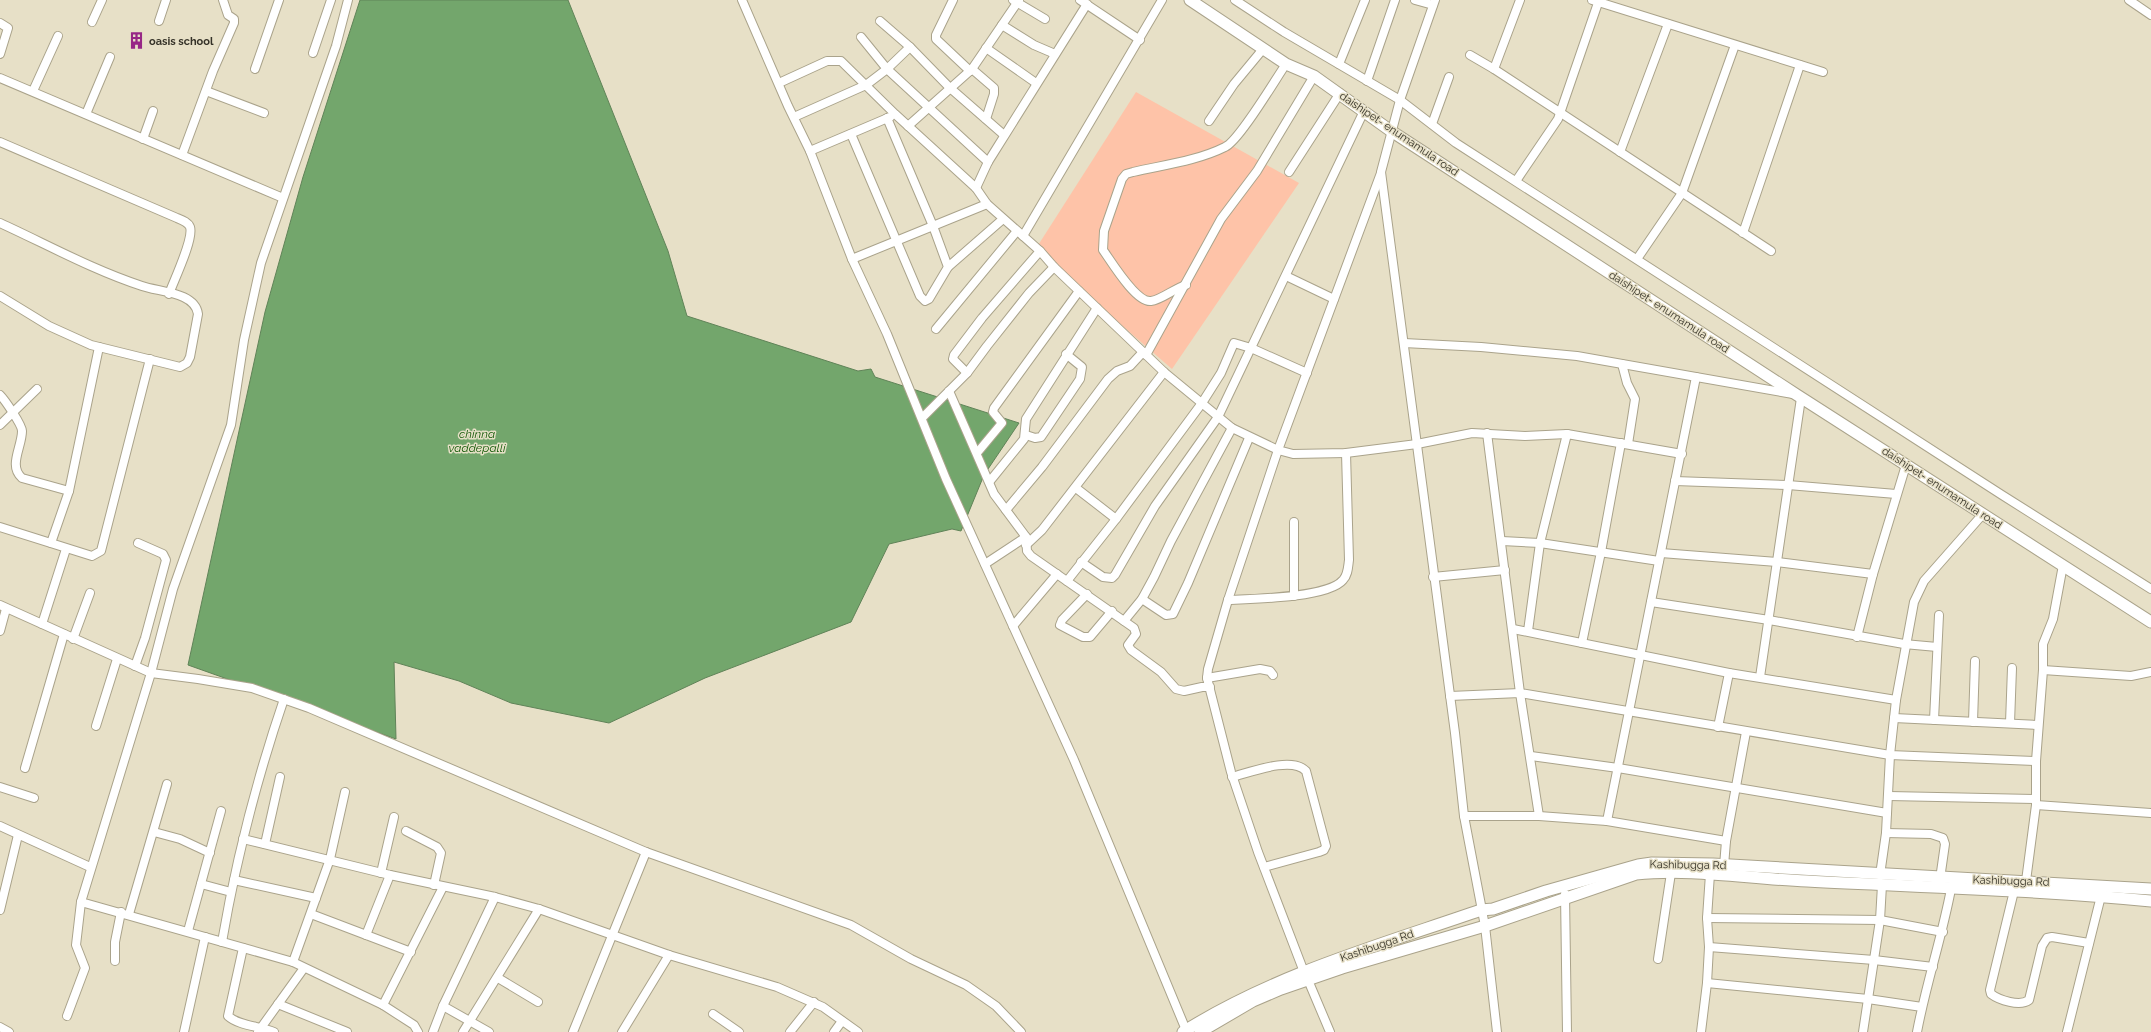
<svg xmlns="http://www.w3.org/2000/svg" width="2151" height="1032" viewBox="0 0 2151 1032" font-family="Raleway,sans-serif">
<style>
.green{fill:#fec3a8}
.water{fill:#73a66c;stroke:#608358}
.lines{fill:none;stroke-linecap:round;stroke-linejoin:round}
.street-casing{stroke:#aaa38b;stroke-width:10}
.secondary-casing{stroke:#aaa38b;stroke-width:13}
.street{stroke:#fff;stroke-width:8}
.secondary{stroke:#fff;stroke-width:11}
.labels{text-anchor:middle;dominant-baseline:central;stroke-width:3;stroke-linejoin:round;paint-order:stroke}
.poi-label{font-size:11px;font-weight:bold;fill:#353228;stroke:#e7e0c7;text-anchor:start}
.street-label{font-size:11px;fill:#353228;stroke:#e7e0c7}
.water-label{font-size:12px;font-style:italic;fill:#155b09;stroke:#e7e0c7}
</style>
<rect width="100%" height="100%" fill="#e7e0c7"/>
<!-- green -->
<path class="green" d="M1136 92 1299 183 1172 369 1035 250Z"/>
<!-- water -->
<path class="water" d="M360 0H568L668 251 687 316 858 371 871 369 875 377 1019 423 984 475 961 531 952 529 889 544 851 622 705 678 609 723 511 703 459 681 394 662 396 739 188 665 265 312 303 177Z"/>
<g class="lines">
<defs>
<g id="street">
<path d="M348 0 336 46 261 263 244 340 231 425 173 589 151 673 81 902 293 962 383 1005 414 1025 418 1032"/>
<path d="M742 0 788 106 810 151 852 259 887 334 946 479 1074 760 1186 1030"/>
<path d="M953 0 936 35V39L970 71"/>
<path d="M1013 0 1045 19"/>
<path d="M1080 0 1140 40"/>
<path d="M1235 0 1284 32 1400 100 1456 143 2002 495 2151 589"/>
<path d="M1415 0 1433 5"/>
<path d="M1435 0 1400 100 1381 172 1455 733 1464 816 1485 926 1497 1032"/>
<path d="M1592 0 1823 72"/>
<path d="M2129 0 2151 15"/>
<path d="M159 21 166 0"/>
<path d="M880 21 910 47 949 87 1004 135"/>
<path d="M92 22 102 0"/>
<path d="M0 23 8 28 0 54"/>
<path d="M1002 25 1034 45 1055 54"/>
<path d="M861 37 887 69 988 162"/>
<path d="M986 48 1036 83"/>
<path d="M313 53 331 0"/>
<path d="M1470 55 1494 69 1771 251"/>
<path d="M1339 64 1365 0"/>
<path d="M255 69 279 0"/>
<path d="M972 69 994 88V94L986 119"/>
<path d="M1494 69 1520 0"/>
<path d="M0 78 283 198"/>
<path d="M1367 81 1395 0"/>
<path d="M779 83 827 61H841L895 114 976 188 987 204 1040 251 1054 267 1164 372 1232 428 1278 450 1293 454 1346 453 1417 444 1472 433 1525 436 1567 434"/>
<path d="M33 91 58 36"/>
<path d="M206 91 264 113"/>
<path d="M86 114 110 57"/>
<path d="M794 117 866 85 887 69 910 47"/>
<path d="M1209 121 1234 84 1263 49"/>
<path d="M1432 124 1449 77"/>
<path d="M908 126 972 69 1019 0"/>
<path d="M851 134 920 296 925 301 929 299 948 267 933 226 887 118"/>
<path d="M143 139 153 111"/>
<path d="M0 142 177 218C182 220 188 222 190 227 194 239 174 280 169 294"/>
<path d="M810 151 890 117"/>
<path d="M1620 152 1668 24"/>
<path d="M182 155 213 71 234 23V19L228 15 223 0"/>
<path d="M1289 172 1340 93"/>
<path d="M1516 181 1558 119 1599 0"/>
<path d="M976 188 988 162 1087 4"/>
<path d="M0 223C46 244 93 270 142 286 159 292 195 292 198 314L190 357 187 363 180 367 91 345 49 326 0 296"/>
<path d="M1743 233 1800 65"/>
<path d="M1023 236 1162 0"/>
<path d="M852 259 987 204"/>
<path d="M1637 259 1682 193 1735 45"/>
<path d="M948 267 1003 219"/>
<path d="M1286 276 1334 299"/>
<path d="M1186 285C1175 288 1161 300 1151 301 1136 303 1111 261 1103 250L1104 231 1122 179 1126 174 1133 172C1163 165 1197 161 1225 147 1239 141 1275 80 1286 64"/>
<path d="M936 329 1017 231"/>
<path d="M1404 343 1481 347 1577 356 1793 394"/>
<path d="M1146 355 1221 219 1257 171 1314 76"/>
<path d="M1622 364 1627 383 1635 399 1628 444"/>
<path d="M967 373 953 359 954 355 982 318 1040 251"/>
<path d="M949 391 994 494 1026 537 1027 551 1031 556 1134 628 1136 634 1128 645 1131 650 1161 672 1176 689 1184 691 1202 687H1210"/>
<path d="M0 395C5 400 22 425 22 431 22 447 8 466 22 478L69 491"/>
<path d="M923 417 967 373 987 346 1029 293 1054 267"/>
<path d="M0 425 37 389"/>
<path d="M1487 433 1520 693 1539 816"/>
<path d="M1026 435 1035 438 1041 437 1080 379 1082 367 1066 354"/>
<path d="M977 453 1002 423 993 412 994 408 1079 291"/>
<path d="M990 481 1024 439 1026 419 1097 308"/>
<path d="M1675 481 1788 485 1896 494"/>
<path d="M1076 488 1116 519"/>
<path d="M1006 510 1042 467 1108 379 1117 371 1130 366 1143 352"/>
<path d="M0 527 92 556 101 551 150 359"/>
<path d="M1502 541 1540 543 1659 561"/>
<path d="M51 543 69 491 99 347"/>
<path d="M1026 545 1042 530 1164 372"/>
<path d="M1661 553 1777 562 1873 574"/>
<path d="M1081 562 1103 577 1112 578 1115 575 1155 506 1218 417 1364 111"/>
<path d="M985 564 1026 537"/>
<path d="M1433 577 1505 570"/>
<path d="M1067 581 1116 519 1202 403 1221 373 1234 343 1251 348 1307 373"/>
<path d="M1087 594 1062 620 1060 625 1083 637H1090L1112 611"/>
<path d="M1294 596V522"/>
<path d="M1142 599 1166 615 1173 614 1188 583 1249 438"/>
<path d="M1228 600C1252 599 1328 598 1343 580 1348 575 1348 567 1349 560L1346 453"/>
<path d="M1651 602 1769 620 1904 644 1937 647"/>
<path d="M0 605 151 673 198 679 252 688 309 708 646 852 851 925 911 959 966 985 996 1006 1021 1032"/>
<path d="M1124 621 1142 599 1154 577 1171 541 1232 428"/>
<path d="M42 624 66 549"/>
<path d="M1013 626 1057 574"/>
<path d="M1513 629 1729 673 1896 700"/>
<path d="M0 631 6 609"/>
<path d="M1528 631 1540 543 1567 434 1682 454"/>
<path d="M1857 637 1873 574 1906 465"/>
<path d="M73 639 90 593"/>
<path d="M1582 643 1601 552 1621 443"/>
<path d="M135 666 145 638 166 560 163 554 138 543"/>
<path d="M2043 670 2131 676 2151 672"/>
<path d="M1760 677 1801 398"/>
<path d="M1207 678 1260 669 1270 671 1273 675"/>
<path d="M1450 696 1520 693 1890 755 2036 761"/>
<path d="M1894 718 2037 725"/>
<path d="M1934 720 1939 615"/>
<path d="M1973 722 1975 661"/>
<path d="M2010 723 2012 668"/>
<path d="M96 726 117 659"/>
<path d="M1718 727 1729 673"/>
<path d="M1531 756 1618 768 1887 813"/>
<path d="M25 768 64 634"/>
<path d="M1232 777C1251 772 1292 756 1306 771L1326 846 1324 850 1319 852 1264 867"/>
<path d="M0 787 34 798"/>
<path d="M1889 796 2035 799"/>
<path d="M2036 805 2151 813"/>
<path d="M1464 816H1539L1607 821 1726 841"/>
<path d="M1607 821 1696 377"/>
<path d="M0 826 90 867"/>
<path d="M406 831 437 847 441 853 434 885"/>
<path d="M154 832 180 839 210 853"/>
<path d="M1886 833 1931 834 1943 838 1945 844 1940 879"/>
<path d="M243 839 390 875 495 897 539 909 669 955 777 987 823 1007 858 1032"/>
<path d="M265 844 280 777"/>
<path d="M1724 866 1726 841 1746 732"/>
<path d="M381 873 394 817"/>
<path d="M1880 875 1886 833 1890 755 1896 700 1914 602 1924 581 1983 514"/>
<path d="M234 880 316 898"/>
<path d="M2026 881 2036 805V761L2043 670V644L2053 619 2063 565"/>
<path d="M201 884 231 892"/>
<path d="M2014 891 1990 990 1991 994C1999 1000 2020 1007 2029 1000L2042 946 2047 938 2052 937 2089 943"/>
<path d="M1565 894 1567 1032"/>
<path d="M0 910 18 835"/>
<path d="M129 914 167 784"/>
<path d="M311 914 411 952"/>
<path d="M1707 918 1880 920 1943 932"/>
<path d="M188 931 221 811"/>
<path d="M366 935 390 875"/>
<path d="M222 942C236 860 257 778 284 699"/>
<path d="M1709 947 1874 960 1933 967"/>
<path d="M243 948 228 1016C239 1026 260 1026 274 1032"/>
<path d="M1658 959 1671 873"/>
<path d="M115 961V942L121 912"/>
<path d="M293 962 330 859 345 792"/>
<path d="M1304 972 1258 852 1231 772 1207 678 1208 669 1228 600 1278 450 1381 173"/>
<path d="M498 978 538 1002"/>
<path d="M1308 980 1330 1032"/>
<path d="M1707 983 1868 999 1922 1007"/>
<path d="M278 1004 347 1032"/>
<path d="M383 1005 443 887"/>
<path d="M443 1006 489 1032"/>
<path d="M713 1014 739 1032"/>
<path d="M67 1016 85 968 76 945 81 902"/>
<path d="M0 1027 9 1032"/>
<path d="M184 1032 205 937"/>
<path d="M258 1032 304 968"/>
<path d="M433 1032 443 1006 495 897"/>
<path d="M463 1032 539 909"/>
<path d="M573 1032 646 852"/>
<path d="M622 1032 669 955"/>
<path d="M790 1032 814 1002"/>
<path d="M834 1032 842 1021"/>
<path d="M1701 1032 1707 983 1709 947 1707 918 1710 874"/>
<path d="M1863 1032 1880 920 1882 885"/>
<path d="M1917 1032C1926 984 1942 937 1951 889"/>
<path d="M2067 1032 2102 892"/>
</g>
<g id="secondary">
<path d="M1190 0 1286 64 1314 76 1391 131 1797 395 2151 622"/>
<path d="M1183 1032C1275 974 1380 945 1481 910L1493 909 1546 891 1638 865 1652 863 1713 864 2151 889"/>
<path d="M1200 1032 1253 1001 1281 989 1342 968 1485 926 1636 874C1692 868 1750 879 1807 881 1922 887 2037 890 2151 901"/>
</g>
</defs>
<!-- street casing -->
<use href="#street" class="street-casing"/>
<!-- secondary casing -->
<use href="#secondary" class="secondary-casing"/>
<!-- street -->
<use href="#street" class="street"/>
<!-- secondary -->
<use href="#secondary" class="secondary"/>
</g>
<!-- icons -->
<defs>
<symbol id="building-bare" viewBox="-9 -9 18 18"><path d="M-4-6H4V6H1V3H-1V6H-4ZM-2.5-4.3h1.7v1.8h-1.7ZM.8-4.3h1.7v1.8H.8ZM-2.5-1h1.7V.8h-1.7ZM.8-1h1.7V.8H.8Z" fill="#972786" stroke="#e7e0c7" stroke-width="2.5" paint-order="stroke"/></symbol>
</defs>
<g fill-rule="evenodd">
<use href="#building-bare" x="124" y="28" width="25" height="25"/>
</g>
<g class="labels">
<!-- poi labels -->
<g class="poi-label">
<text x="149" y="41">oasis school</text>
</g>
<!-- street labels -->
<g class="street-label">
<text transform="translate(1399 134) rotate(34)">daishipet- enumamula road</text>
<text transform="translate(1669 312) rotate(33)">daishipet- enumamula road</text>
<text transform="translate(1942 488) rotate(33)">daishipet- enumamula road</text>
<text transform="translate(1688 865) rotate(1)">Kashibugga Rd</text>
<text transform="translate(2011 881) rotate(2)">Kashibugga Rd</text>
<text transform="translate(1377 946) rotate(-19)">Kashibugga Rd</text>
</g>
<!-- water labels -->
<g class="water-label">
<text x="477" y="434">chinna<tspan x="477" dy="14">vaddepalli</tspan></text>
</g>
</g>
</svg>
